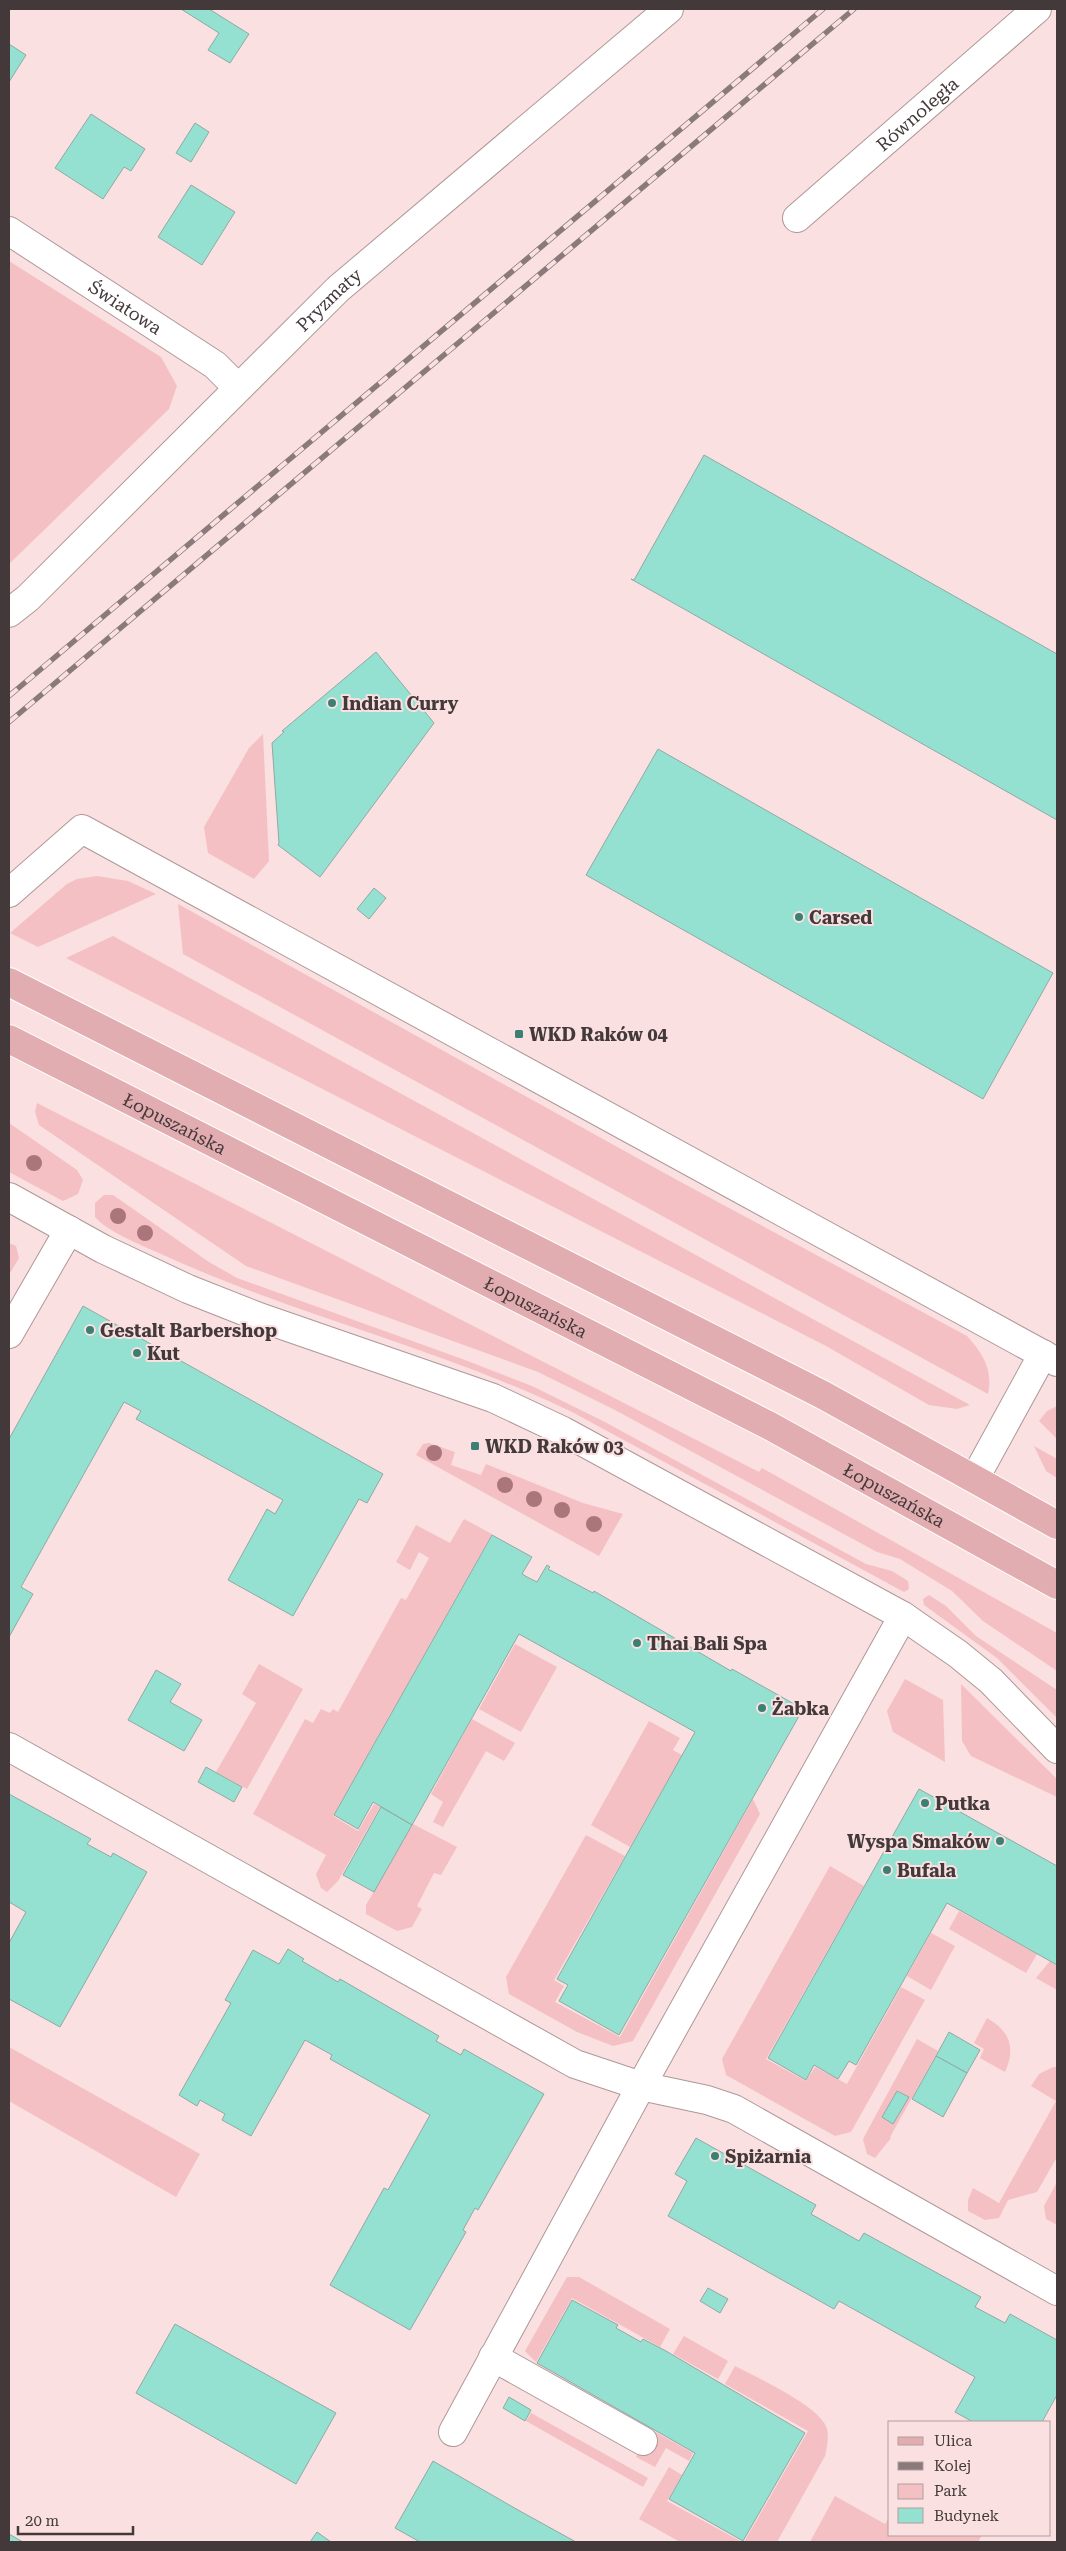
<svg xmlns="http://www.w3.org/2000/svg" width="1066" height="2551" viewBox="0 0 1066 2551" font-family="'Roboto Serif',serif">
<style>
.green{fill:#f4c0c3;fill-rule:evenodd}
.building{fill:#94e0d1;stroke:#90a9a3}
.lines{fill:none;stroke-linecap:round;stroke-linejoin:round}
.minor-casing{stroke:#af9798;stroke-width:30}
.major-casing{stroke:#fff;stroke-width:30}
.minor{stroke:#fff;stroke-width:28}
.major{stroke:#e2adb1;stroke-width:28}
.rail-casing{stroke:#8a7a7b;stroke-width:5.5}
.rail{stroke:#fae0e1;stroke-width:4;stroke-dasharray:11;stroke-linecap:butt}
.tree{fill:#ab757c}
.poi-dot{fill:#3c8074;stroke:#fae0e1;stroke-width:2}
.labels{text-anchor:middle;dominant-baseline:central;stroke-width:4;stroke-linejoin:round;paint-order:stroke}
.street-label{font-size:18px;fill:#44393a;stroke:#fae0e1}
.poi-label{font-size:18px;font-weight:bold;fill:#44393a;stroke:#fae0e1;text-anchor:start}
</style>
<rect width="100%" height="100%" fill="#fae0e1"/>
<!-- green -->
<g class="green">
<path d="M9 261 161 357 177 386 169 409 9 564Z"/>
<path d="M263 734 269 861 254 879 208 853 204 827 249 748Z"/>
<path d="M97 876 128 881 156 894 38 947 10 933 67 884 77 879Z"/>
<path d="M178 904 677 1180 967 1336C983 1354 993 1369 988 1394L183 954Z"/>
<path d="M113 936 970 1405 957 1409 929 1405 826 1346 66 958Z"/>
<path d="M37 1103 759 1472 762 1468 1057 1633V1671L983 1621 952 1591 900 1559 877 1552 615 1410 538 1372 246 1266 39 1125 35 1112Z"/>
<path d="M9 1123 77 1170 83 1180 78 1194 63 1201 9 1172Z"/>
<path d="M104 1195H113L209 1262 237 1278 465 1360 532 1386 603 1421 866 1564 892 1571 908 1581 909 1589 904 1592 572 1412C442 1349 300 1317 168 1257 150 1249 107 1232 95 1217V1203Z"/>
<path d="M9 1243 16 1246 19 1258 9 1275Z"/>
<path d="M1057 1406V1439L1039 1421 1047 1411Z"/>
<path d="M429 1443 455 1452 451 1465 481 1475 486 1464 583 1503 623 1514 599 1556 416 1455 423 1444Z"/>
<path d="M1034 1446 1057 1459V1478L1046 1471Z"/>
<path d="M464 1519 492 1534 333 1816 358 1831 374 1804 380 1807 338 1881 327 1892 321 1888 316 1874 326 1855 253 1814 305 1719 313 1723 321 1709 330 1713 333 1709 338 1712 401 1598 406 1600 429 1558 419 1552 410 1570 396 1562 416 1525 450 1543Z"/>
<path d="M929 1595 946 1606 976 1636 1057 1690V1718L997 1658 924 1605 923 1599Z"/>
<path d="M515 1644 557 1667 521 1732 479 1709Z"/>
<path d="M259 1664 303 1689 247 1789 216 1772 256 1703 242 1694Z"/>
<path d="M905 1679 943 1700 945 1762 893 1732 887 1711Z"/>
<path d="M961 1684 1057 1779V1797L971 1756 962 1741Z"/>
<path d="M472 1719 515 1743 504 1761 486 1751 443 1827 433 1822 443 1802 431 1794Z"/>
<path d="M649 1721 680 1738 673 1750 682 1755 630 1847 591 1825Z"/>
<path d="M753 1799 760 1814 633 2041 613 2046 577 2032 509 1994 506 1977 586 1835 625 1856 554 1980 564 1986 555 2002 620 2037Z"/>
<path d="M413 1824 457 1847 441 1875 434 1873 417 1906 422 1909 412 1927 397 1931 366 1914V1905Z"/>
<path d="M830 1866 864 1886 766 2059 806 2081 815 2067 847 2084 901 1987 925 2000 851 2132 835 2136 726 2075 722 2059Z"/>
<path d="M959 1911 1037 1954 1026 1973 949 1929Z"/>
<path d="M931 1933 955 1946 931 1990 907 1976Z"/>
<path d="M1050 1961 1057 1966V1990L1036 1978Z"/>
<path d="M987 2018C1010 2031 1016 2048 1005 2072L980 2058 984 2049 974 2043Z"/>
<path d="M917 2039 938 2051 890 2137 891 2138 875 2158 867 2154 863 2139ZM898 2091 908 2097 893 2123 882 2117Z"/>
<path d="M9 2047 200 2154 176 2197 9 2101Z"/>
<path d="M1053 2067H1057V2157L1037 2192 1008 2200 999 2218 985 2220 968 2211V2200L973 2188 999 2203 1056 2101 1031 2086 1039 2074Z"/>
<path d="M1057 2182V2225L1046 2219 1044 2206Z"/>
<path d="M567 2277H579L670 2329 660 2347 572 2298 536 2362 525 2351Z"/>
<path d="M684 2336 728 2361 718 2379 673 2354Z"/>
<path d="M735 2366C756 2377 822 2407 827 2429 829 2438 827 2447 825 2456L777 2542H744L808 2431 725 2384Z"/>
<path d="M531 2413 648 2478 643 2487 526 2421Z"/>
<path d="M652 2430 693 2453 689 2461 666 2448 655 2467 636 2457Z"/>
<path d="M669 2467 682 2475 667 2501 742 2542H680L639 2519Z"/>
<path d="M835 2496 885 2524 890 2516V2535H982L978 2542H810Z"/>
</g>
<!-- building -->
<g class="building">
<path d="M181 9H209L249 34 230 63 208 50 219 33Z"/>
<path d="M9 44 26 55 9 82Z"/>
<path d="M91 114 145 149 131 171 124 167 103 199 55 168Z"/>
<path d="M195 123 209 132 191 162 176 153Z"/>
<path d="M191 185 235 212 202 265 158 237Z"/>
<path d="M704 455 1057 654V820L631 579 634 580Z"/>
<path d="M376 652 434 723 320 877 278 845 279 843 272 743 284 732 282 731Z"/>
<path d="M658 749 1053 973 983 1099 586 875Z"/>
<path d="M374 888 386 898 369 919 357 909Z"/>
<path d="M83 1306 383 1474 367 1503 359 1499 293 1616 228 1580 267 1509 275 1514 283 1500 136 1419 141 1411 124 1402 21 1587 33 1594 9 1637V1439Z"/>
<path d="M492 1535 532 1557 522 1574 529 1578 537 1582 547 1565 550 1567 548 1569 593 1593 594 1591 731 1671 732 1669 803 1709 619 2035 559 2001 568 1985 557 1979 695 1732 519 1634 412 1825 373 1802 358 1829 334 1815Z"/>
<path d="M156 1670 181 1684 170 1702 202 1720 184 1751 128 1720Z"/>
<path d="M206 1767 242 1787 234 1802 198 1782Z"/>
<path d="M919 1789 1057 1866V1965L947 1903 856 2065 849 2061 838 2079 814 2065 806 2080 768 2058Z"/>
<path d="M9 1794 91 1839 87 1844 111 1857 113 1853 147 1872 60 2027 9 1999V1943L26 1912 9 1902Z"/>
<path d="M381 1807 412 1825 374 1892 343 1875Z"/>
<path d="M288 1949 304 1959 302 1961 338 1982 340 1979 439 2036 436 2041 461 2055 464 2049 544 2094 478 2210 475 2208 463 2230 466 2232 410 2330 330 2285 384 2188 388 2190 430 2115 330 2059 332 2055 305 2040 251 2136 222 2120 225 2114 200 2100 197 2106 179 2095 231 2003 225 2000 253 1950 279 1964Z"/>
<path d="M949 2032 980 2050 967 2073 936 2056Z"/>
<path d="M936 2056 967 2073 943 2117 912 2099Z"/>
<path d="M897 2091 909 2097 893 2124 882 2117Z"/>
<path d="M696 2138 816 2205 811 2214 859 2241 864 2233 981 2297 975 2307 1005 2323 1010 2314 1057 2340V2395L1042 2422H973L955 2412 975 2377 839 2301 834 2309 668 2216 687 2181 675 2174Z"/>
<path d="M708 2288 728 2299 720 2313 700 2301Z"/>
<path d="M572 2300 618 2325 616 2328 641 2342 643 2339 666 2351 805 2433 743 2541 669 2499 695 2453 537 2363Z"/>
<path d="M175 2324 336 2413 296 2484 136 2393Z"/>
<path d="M509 2397 531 2410 525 2421 503 2408Z"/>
<path d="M433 2461 518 2510 576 2542H420L395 2528Z"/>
<path d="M317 2532 331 2542H310Z"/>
<path d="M9 2534 23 2542H9Z"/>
</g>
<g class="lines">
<defs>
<g id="minor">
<path id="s1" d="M797 218 1037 9"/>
<path id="s2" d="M9 231 215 365 237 387"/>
<path id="s3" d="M9 613 28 598 338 289 669 9"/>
<path d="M9 893 82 829 1057 1362"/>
<path d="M9 1197 103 1249 188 1289 259 1317 493 1398 563 1431 903 1616 958 1654 991 1681 1057 1749"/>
<path d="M9 1334 69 1230"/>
<path d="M975 1478 1043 1354"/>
<path d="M9 1747 575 2064 641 2086 707 2100 734 2109 1057 2291"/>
<path d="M493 2357 643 2441"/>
<path d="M453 2432 641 2086 903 1616"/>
</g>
<g id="major">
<path d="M9 982 823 1395 1057 1525"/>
<path id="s4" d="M9 1039 770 1426 1057 1585"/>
</g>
</defs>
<!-- minor casing -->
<use href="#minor" class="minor-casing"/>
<!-- major casing -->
<use href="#major" class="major-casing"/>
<!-- minor -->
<use href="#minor" class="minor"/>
<!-- major -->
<use href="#major" class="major"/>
<defs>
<g id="rail">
<path d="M9 696 823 9"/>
<path d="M9 722 854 9"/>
</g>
</defs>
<!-- rail casing -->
<use href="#rail" class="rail-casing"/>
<!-- rail -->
<use href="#rail" class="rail"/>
</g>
<!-- trees -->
<g class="tree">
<circle cx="34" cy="1163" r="8"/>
<circle cx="118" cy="1216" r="8"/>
<circle cx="145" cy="1233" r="8"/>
<circle cx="434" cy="1453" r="8"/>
<circle cx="505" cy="1485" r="8"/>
<circle cx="534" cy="1499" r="8"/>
<circle cx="562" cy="1510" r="8"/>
<circle cx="594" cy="1524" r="8"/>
</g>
<!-- markers -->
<g class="poi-dot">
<circle cx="332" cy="703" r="5"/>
<circle cx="799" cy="917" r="5"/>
<rect x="514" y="1029" width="10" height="10" rx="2.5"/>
<circle cx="90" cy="1330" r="5"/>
<circle cx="137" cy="1353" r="5"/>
<rect x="470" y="1441" width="10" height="10" rx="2.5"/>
<circle cx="637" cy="1643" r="5"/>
<circle cx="762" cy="1708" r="5"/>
<circle cx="925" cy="1803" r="5"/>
<circle cx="1000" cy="1841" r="5"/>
<circle cx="887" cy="1870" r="5"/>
<circle cx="715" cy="2156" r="5"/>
</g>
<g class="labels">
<!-- street labels -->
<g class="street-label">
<text stroke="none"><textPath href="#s1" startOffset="159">Równoległa</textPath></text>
<text stroke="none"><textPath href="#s3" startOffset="448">Pryzmaty</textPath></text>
<text stroke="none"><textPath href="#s2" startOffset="139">Światowa</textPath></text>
<text stroke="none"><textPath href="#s4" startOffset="186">Łopuszańska</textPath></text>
<text stroke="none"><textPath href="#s4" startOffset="591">Łopuszańska</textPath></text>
<text stroke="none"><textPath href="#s4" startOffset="996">Łopuszańska</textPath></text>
</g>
<!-- poi labels -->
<g class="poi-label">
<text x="342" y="703">Indian Curry</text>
<text x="809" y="917">Carsed</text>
<text x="529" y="1034">WKD Raków 04</text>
<text x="100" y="1330">Gestalt Barbershop</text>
<text x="147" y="1353">Kut</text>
<text x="485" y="1446">WKD Raków 03</text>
<text x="647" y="1643">Thai Bali Spa</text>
<text x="772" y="1708">Żabka</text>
<text x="935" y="1803">Putka</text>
<text x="990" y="1841" text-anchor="end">Wyspa Smaków</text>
<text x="897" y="1870">Bufala</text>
<text x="725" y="2156">Spiżarnia</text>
</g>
</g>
<!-- border -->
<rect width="1066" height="2551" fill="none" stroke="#44393a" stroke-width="20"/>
<!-- legend -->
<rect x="888" y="2421" width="162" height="115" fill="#fae0e1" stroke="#b19d9e"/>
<rect x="898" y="2437" width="25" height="8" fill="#e2adb1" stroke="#b19d9e"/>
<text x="934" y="2446" font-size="15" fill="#44393a">Ulica</text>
<rect x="898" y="2462" width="25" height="8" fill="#8a7a7b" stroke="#b19d9e"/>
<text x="934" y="2471" font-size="15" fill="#44393a">Kolej</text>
<rect x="898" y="2484" width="25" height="15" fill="#f4c0c3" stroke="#b19d9e"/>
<text x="934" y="2496" font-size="15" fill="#44393a">Park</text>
<rect x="898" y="2508" width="25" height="15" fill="#94e0d1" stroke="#b19d9e"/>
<text x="934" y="2521" font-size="15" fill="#44393a">Budynek</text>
<!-- scale -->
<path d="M18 2526v8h115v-8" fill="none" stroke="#44393a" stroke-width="2.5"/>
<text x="25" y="2526" font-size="15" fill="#44393a" stroke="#fae0e1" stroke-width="4" paint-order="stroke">20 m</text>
</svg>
